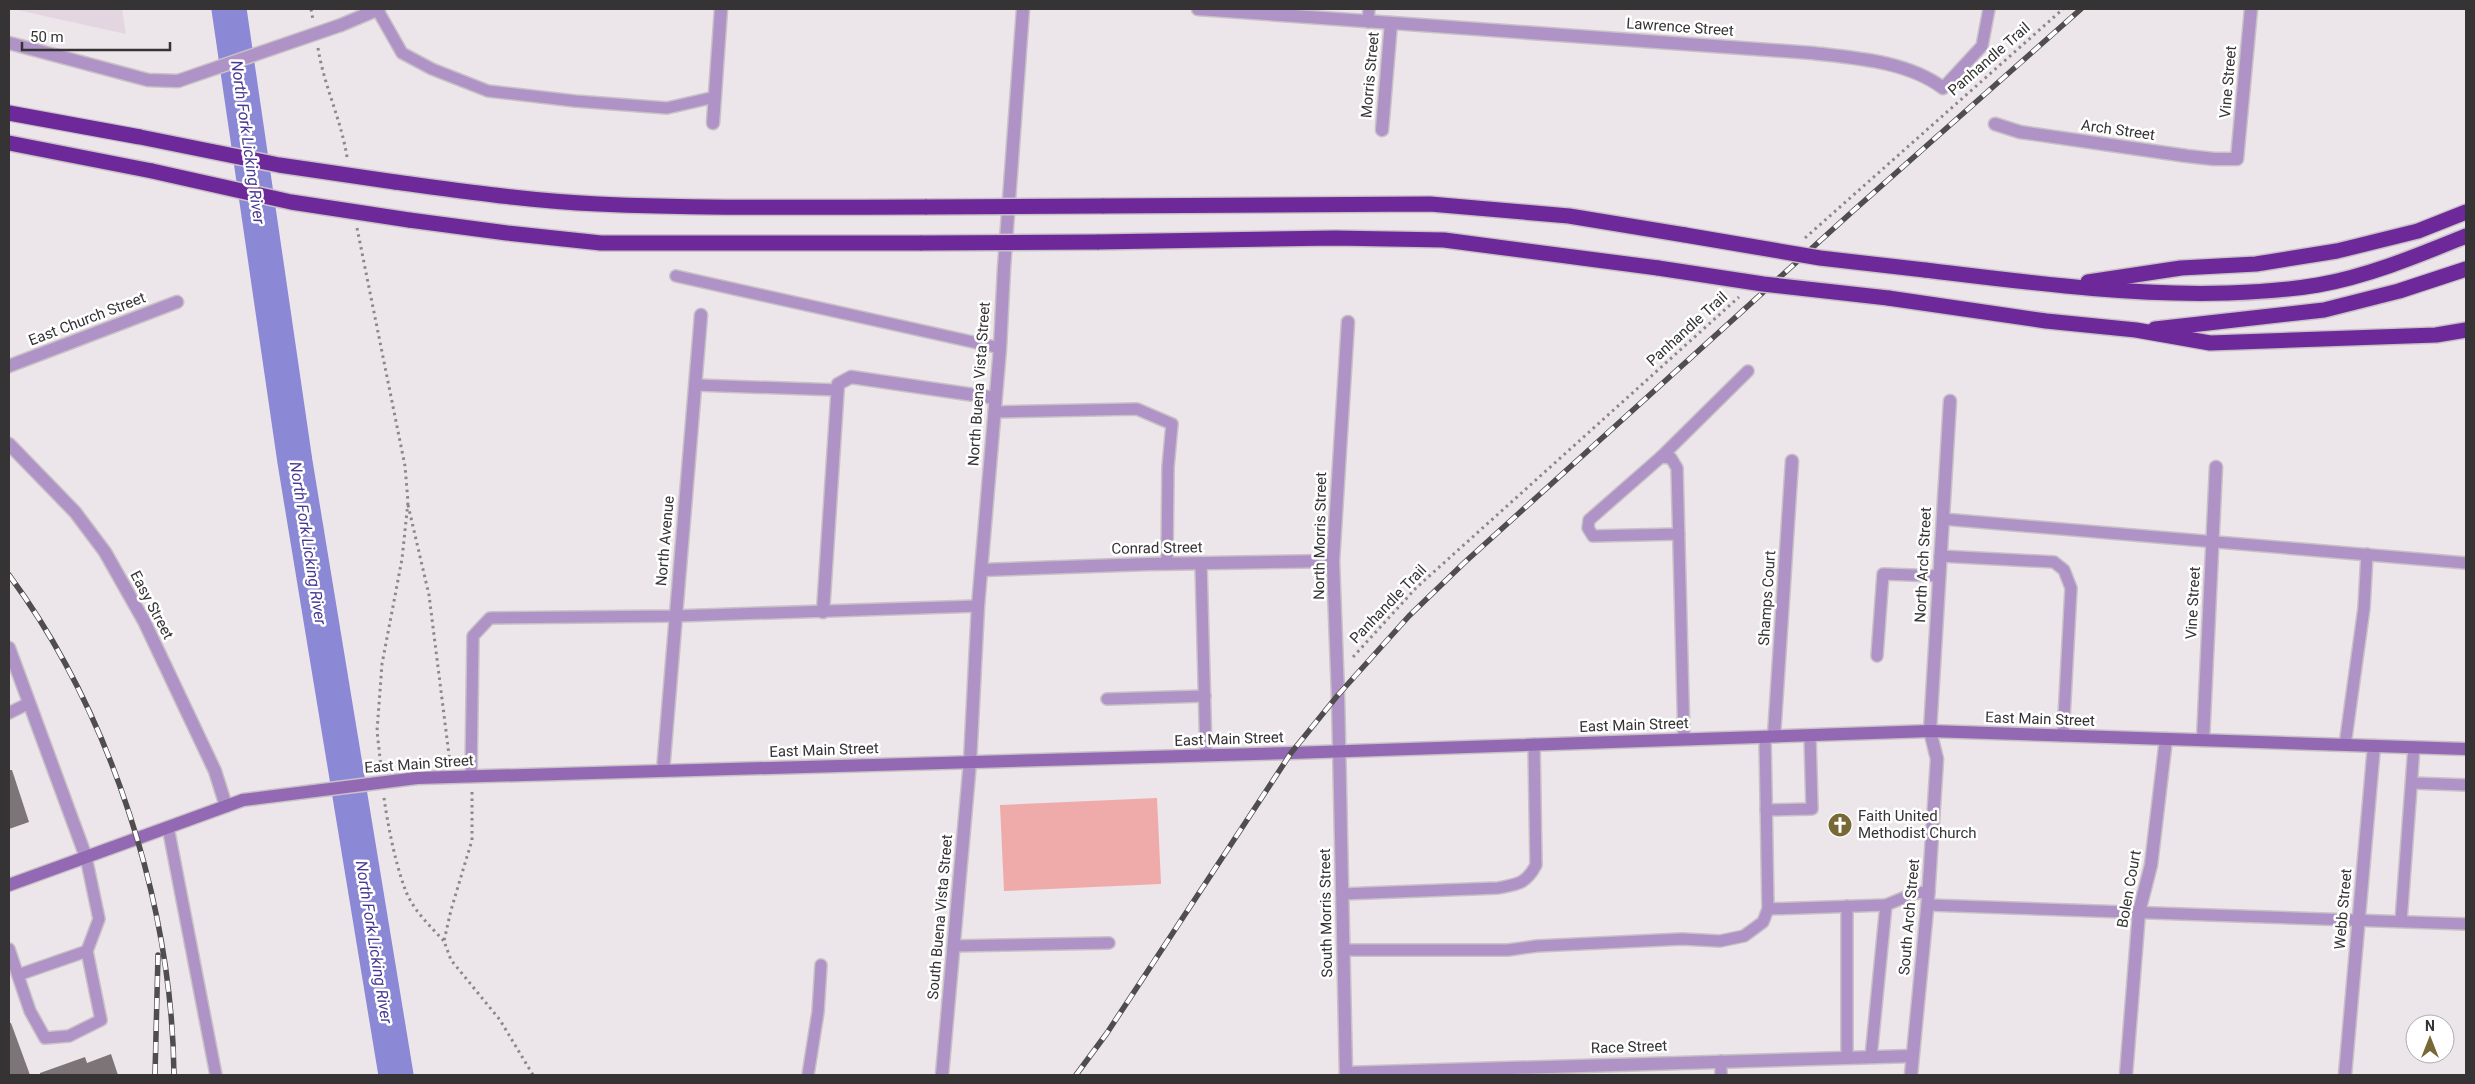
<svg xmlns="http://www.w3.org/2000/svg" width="2475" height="1084" viewBox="0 0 2475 1084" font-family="Roboto,sans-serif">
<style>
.built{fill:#e4d6e1}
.green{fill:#eeabaa}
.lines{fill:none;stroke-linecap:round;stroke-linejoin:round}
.river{stroke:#8b88d6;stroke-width:35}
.building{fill:#7d7477}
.service-casing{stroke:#c8c1c6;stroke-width:14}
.minor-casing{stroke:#c8c1c6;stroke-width:15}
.tertiary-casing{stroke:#c8c1c6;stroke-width:15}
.secondary-casing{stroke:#c8c1c6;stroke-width:15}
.motorway-casing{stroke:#c8c1c6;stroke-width:18}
.path{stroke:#8c878a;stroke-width:3;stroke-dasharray:2.5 4;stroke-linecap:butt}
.service{stroke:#af93c7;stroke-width:11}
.minor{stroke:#af93c7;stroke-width:12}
.tertiary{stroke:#af93c7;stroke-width:12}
.secondary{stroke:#9369b4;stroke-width:12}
.motorway{stroke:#6d2999;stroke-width:15}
.rail-casing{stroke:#504d4f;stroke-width:5.5}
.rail{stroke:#fff;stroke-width:4;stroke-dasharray:11;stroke-linecap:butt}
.tertiary-bridge-casing{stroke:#c8c1c6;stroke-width:15;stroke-linecap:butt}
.secondary-bridge-casing{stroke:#c8c1c6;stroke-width:15;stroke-linecap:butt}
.motorway-bridge-casing{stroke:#c8c1c6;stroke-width:18;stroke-linecap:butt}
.tertiary-bridge{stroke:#af93c7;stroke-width:12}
.secondary-bridge{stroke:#9369b4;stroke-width:12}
.motorway-bridge{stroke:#6d2999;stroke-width:15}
.labels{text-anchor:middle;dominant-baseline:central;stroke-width:5;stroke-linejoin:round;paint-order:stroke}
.street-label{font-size:15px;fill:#363335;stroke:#fff}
.poi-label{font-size:15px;fill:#363335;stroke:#fff;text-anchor:start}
.water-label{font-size:16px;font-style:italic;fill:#463894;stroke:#fff}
</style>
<rect width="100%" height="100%" fill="#ece5ea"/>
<!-- built -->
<path class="built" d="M13 9H122L126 34Z"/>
<!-- green -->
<path class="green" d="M1157 798 1161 884 1004 891 1000 805Z"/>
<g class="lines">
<!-- river -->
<path class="river" d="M229 9 295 462 396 1075"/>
</g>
<!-- building -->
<g class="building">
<path d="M9 770H12L29 822 9 829Z"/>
<path d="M9 1023H11L30 1075H9Z"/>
<path d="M111 1054 118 1075H40V1073L85 1057 87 1063Z"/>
</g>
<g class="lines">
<defs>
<g id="service">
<path d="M377 9 402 53 432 69 488 91 575 101 667 108 715 97"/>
<path d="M1368 22 1369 9"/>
<path d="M1943 88 1982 46 1989 9"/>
<path d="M676 276 1000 348"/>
<path d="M695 385 838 390"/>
<path d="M994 412 1137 409 1172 424 1168 467 1167 564"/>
<path d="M1661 457 1748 371"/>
<path d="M1943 519 2466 563"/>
<path d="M1679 534 1593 536 1588 528 1589 520 1661 457 1671 458 1677 468 1684 739"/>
<path d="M1940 556 2054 562 2064 570 2071 588 2063 736"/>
<path d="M1201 563 1206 755"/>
<path d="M1877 656 1883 574 1939 576"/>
<path d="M1107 699 1205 696"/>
<path d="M9 713 29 703"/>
<path d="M2345 745 2364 608 2367 554"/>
<path d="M471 776 473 636 490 618 675 616 978 606"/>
<path d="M2412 783 2466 785"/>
<path d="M1766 810 1812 809 1810 735"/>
<path d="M168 827 216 1075"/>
<path d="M1342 894 1498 888C1518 884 1526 884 1536 865L1534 744"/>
<path d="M1928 905 2466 924"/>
<path d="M1847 906V1058"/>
<path d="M1768 909 1886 905 1915 893 1929 892"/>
<path d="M2401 921 2414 747"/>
<path d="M954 946 1109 943"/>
<path d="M9 949 30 1011 45 1038 69 1036 101 1020 87 951 99 919 86 857"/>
<path d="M1344 950H1508L1537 946 1682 939 1720 941 1744 936 1763 922 1768 909 1765 737"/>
<path d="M18 975 87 951"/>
<path d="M1871 1057 1886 905"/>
<path d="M1721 1061V1075"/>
<path d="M808 1075 818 1012 821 965"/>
</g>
<g id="minor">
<path d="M1198 9 1812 53C1855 58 1907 61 1943 88"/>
<path d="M713 123 721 9"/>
<path d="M1995 124 2020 132 2187 156 2214 159H2237L2251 9"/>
<path d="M1382 130 1391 23"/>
<path d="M9 366 177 302"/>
<path d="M9 444 75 512 105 552 144 621 215 771 226 806"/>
<path d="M982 570 1148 564 1333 561"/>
<path d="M823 612 838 384 851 377 995 398"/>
<path d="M9 648 86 857"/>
<path d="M1774 736 1792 461"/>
<path d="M2203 740 2216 467"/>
<path d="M663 771 701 315"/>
<path d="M1346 1073 1912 1056"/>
<path d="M942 1075 970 762"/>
<path d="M1346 1075 1338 695 1333 561 1348 322"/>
<path d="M1911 1075 1928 899 1937 759 1930 731 1950 401"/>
<path d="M2126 1075 2139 912 2151 865 2166 739"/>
<path d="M2345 1075 2374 746"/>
</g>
<g id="tertiary">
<path d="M341 25 379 9"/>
<path d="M9 43 148 80 178 81"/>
<path d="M970 762 978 606 1000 348 1004 268 1023 9"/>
</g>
<g id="secondary">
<path d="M417 778 1291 753 1930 731 2466 749"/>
<path d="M9 885 243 800"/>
</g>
<g id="motorway">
<path d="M9 113 140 137"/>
<path d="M9 143 152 171"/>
<path d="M395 182C462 191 530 201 598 204 707 209 817 207 927 207"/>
<path d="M1102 206 1430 204 1569 216 1685 235"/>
<path d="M409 220 507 233 601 243H922"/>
<path d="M1097 242 1335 238 1444 240 1658 268"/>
<path d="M1925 270C2026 282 2126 296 2228 293 2258 292 2289 290 2318 285 2369 276 2419 255 2466 236"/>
<path d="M2088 282 2181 268 2256 264 2337 251 2418 231 2466 212"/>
<path d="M1888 298 2046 321 2136 330 2210 343 2436 335 2466 330"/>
<path d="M2155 329 2324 310 2399 291 2466 269"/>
</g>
</defs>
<!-- service casing -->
<use href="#service" class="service-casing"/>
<!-- minor casing -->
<use href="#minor" class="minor-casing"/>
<!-- tertiary casing -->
<use href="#tertiary" class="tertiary-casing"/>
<!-- secondary casing -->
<use href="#secondary" class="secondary-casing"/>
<!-- motorway casing -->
<use href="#motorway" class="motorway-casing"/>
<!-- path -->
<g class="path">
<path d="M311 9 313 20"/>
<path d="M318 48C324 86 341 119 347 157"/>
<path d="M357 228 405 466 408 502 402 559 382 664 377 731 381 767"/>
<path d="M1805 238 2063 9"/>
<path d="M408 505 429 595 450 763"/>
<path d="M1353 657 1416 588 1739 297"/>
<path d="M472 792V840L451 910 444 941 451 960 500 1020 533 1075"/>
<path d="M384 798C388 826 395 862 405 889 412 909 430 926 444 941"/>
</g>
<!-- service -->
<use href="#service" class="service"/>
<!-- minor -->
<use href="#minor" class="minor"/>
<!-- tertiary -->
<use href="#tertiary" class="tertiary"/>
<!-- secondary -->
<use href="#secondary" class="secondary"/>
<!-- motorway -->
<use href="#motorway" class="motorway"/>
<defs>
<g id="rail">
<path d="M9 575C111 713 172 904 174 1075"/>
<path d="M155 1075 158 955"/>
<path d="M1076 1075 1107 1033 1291 753 1338 695 1409 616 1465 562 1853 211 2081 9"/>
</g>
</defs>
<!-- rail casing -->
<use href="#rail" class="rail-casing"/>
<!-- rail -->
<use href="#rail" class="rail"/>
<defs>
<path id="tertiary-bridge" d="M178 81 341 25"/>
<path id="secondary-bridge" d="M243 800 417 778"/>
<g id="motorway-bridge">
<path d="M140 137 279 165 395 182"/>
<path d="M152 171 291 202 409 220"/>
<path d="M927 207 1102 206"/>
<path d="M1685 235 1820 258 1925 270"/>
<path d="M922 243 1097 242"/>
<path d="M1658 268 1763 284 1888 298"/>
</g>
</defs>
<!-- tertiary-bridge casing -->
<use href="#tertiary-bridge" class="tertiary-bridge-casing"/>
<!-- secondary-bridge casing -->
<use href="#secondary-bridge" class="secondary-bridge-casing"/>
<!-- motorway-bridge casing -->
<use href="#motorway-bridge" class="motorway-bridge-casing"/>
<!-- tertiary-bridge -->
<use href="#tertiary-bridge" class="tertiary-bridge"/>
<!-- secondary-bridge -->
<use href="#secondary-bridge" class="secondary-bridge"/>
<!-- motorway-bridge -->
<use href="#motorway-bridge" class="motorway-bridge"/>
</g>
<!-- icons -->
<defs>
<symbol id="church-disc" viewBox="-11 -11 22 22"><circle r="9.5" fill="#786836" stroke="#fff"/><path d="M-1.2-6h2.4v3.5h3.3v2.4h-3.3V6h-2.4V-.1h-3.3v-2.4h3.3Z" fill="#fff"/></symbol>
</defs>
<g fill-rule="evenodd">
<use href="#church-disc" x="1826" y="811" width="28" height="28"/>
</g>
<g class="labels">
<!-- street labels -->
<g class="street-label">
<text transform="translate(1680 27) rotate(4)">Lawrence Street</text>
<text transform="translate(1989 59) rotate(-41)">Panhandle Trail</text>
<text transform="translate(1370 75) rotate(-85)">Morris Street</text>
<text transform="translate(2228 82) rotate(-85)">Vine Street</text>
<text transform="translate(2118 130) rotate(8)">Arch Street</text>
<text transform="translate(87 319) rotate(-21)">East Church Street</text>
<text transform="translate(1687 329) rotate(-42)">Panhandle Trail</text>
<text transform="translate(979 384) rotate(-86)">North Buena Vista Street</text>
<text transform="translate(1320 536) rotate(-89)">North Morris Street</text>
<text transform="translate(665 541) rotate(-85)">North Avenue</text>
<text transform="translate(1157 548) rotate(-1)">Conrad Street</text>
<text transform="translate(1923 565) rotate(-87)">North Arch Street</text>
<text transform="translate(1767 598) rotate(-86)">Shamps Court</text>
<text transform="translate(2193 603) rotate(-87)">Vine Street</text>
<text transform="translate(1388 604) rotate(-46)">Panhandle Trail</text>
<text transform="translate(152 605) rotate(62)">Easy Street</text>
<text transform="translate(2040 719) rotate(2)">East Main Street</text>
<text transform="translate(1634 725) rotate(-2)">East Main Street</text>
<text transform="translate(1229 739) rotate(-2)">East Main Street</text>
<text transform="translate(824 750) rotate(-2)">East Main Street</text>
<text transform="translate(419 764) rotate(-4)">East Main Street</text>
<text transform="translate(2129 889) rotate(-80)">Bolen Court</text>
<text transform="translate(2343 909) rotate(-85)">Webb Street</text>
<text transform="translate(1326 913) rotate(-91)">South Morris Street</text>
<text transform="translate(940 917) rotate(-85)">South Buena Vista Street</text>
<text transform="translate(1909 917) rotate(-85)">South Arch Street</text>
<text transform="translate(1629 1047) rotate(-2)">Race Street</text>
</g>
<!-- poi labels -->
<g class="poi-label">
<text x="1858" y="816">Faith United<tspan x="1858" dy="17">Methodist Church</tspan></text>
</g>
<!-- water labels -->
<g class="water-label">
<text transform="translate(248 142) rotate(82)">North Fork Licking River</text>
<text transform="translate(308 543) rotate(81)">North Fork Licking River</text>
<text transform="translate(374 942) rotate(81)">North Fork Licking River</text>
</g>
</g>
<!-- border -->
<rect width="2475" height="1084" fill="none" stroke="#363335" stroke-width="20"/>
<!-- north arrow -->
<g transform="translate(2430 1039)"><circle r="24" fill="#ffffff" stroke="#afadae"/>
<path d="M0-4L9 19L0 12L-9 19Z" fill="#786836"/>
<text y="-8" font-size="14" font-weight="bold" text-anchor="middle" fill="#363335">N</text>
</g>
<!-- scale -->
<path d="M22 42v8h148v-8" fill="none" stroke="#363335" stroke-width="2.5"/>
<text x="30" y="42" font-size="15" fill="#363335" stroke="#ffffff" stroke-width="4" paint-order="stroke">50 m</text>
</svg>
